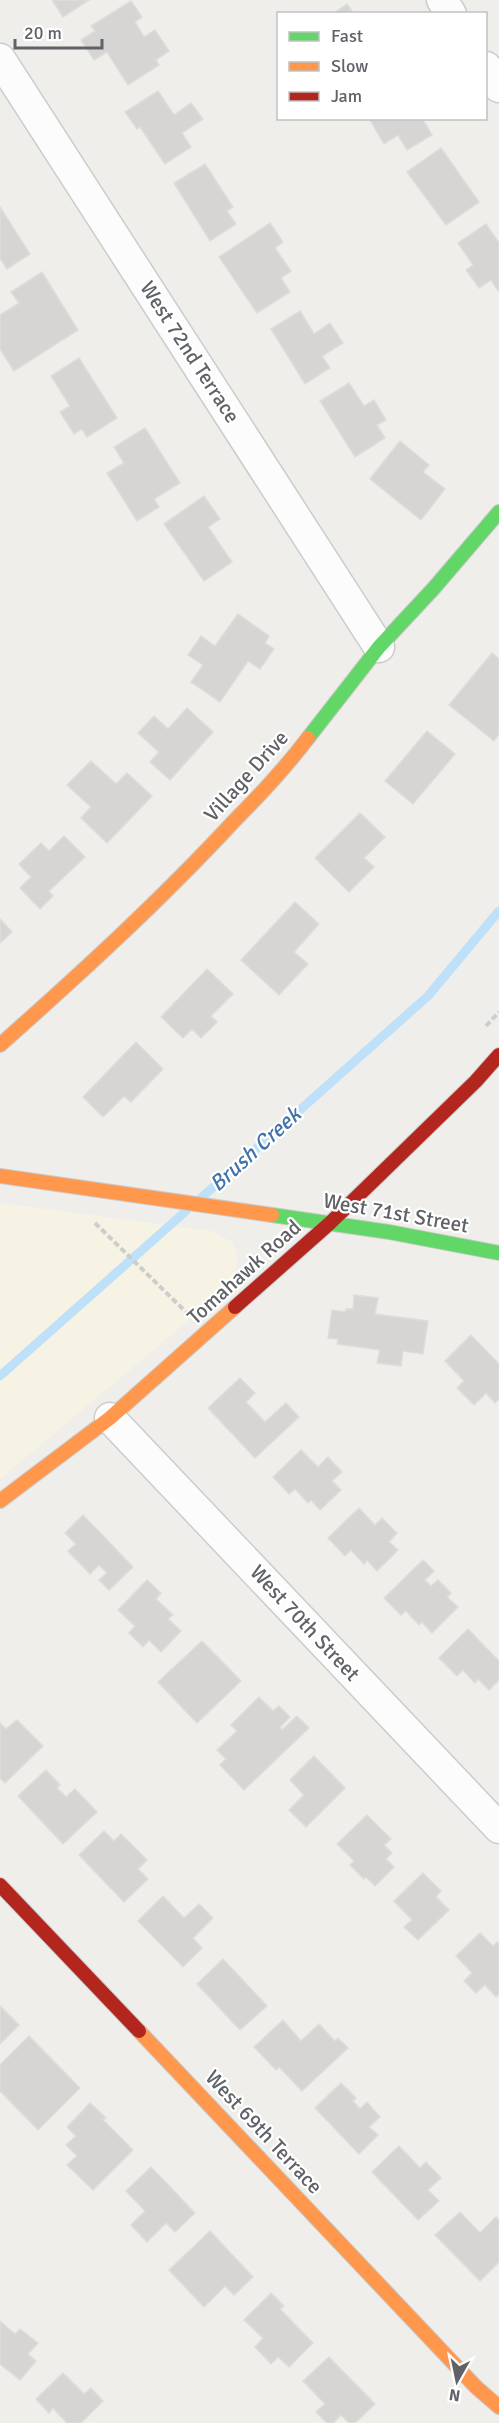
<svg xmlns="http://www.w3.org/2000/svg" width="499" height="2423" viewBox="0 0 499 2423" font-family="Signika,sans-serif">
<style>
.commercial{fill:#f7f3e4}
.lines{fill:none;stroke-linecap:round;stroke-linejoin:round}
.stream{stroke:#bfe0f9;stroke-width:9}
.building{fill:#d6d5d3;stroke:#deddd9;stroke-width:1.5}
.street-casing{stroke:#cbcccc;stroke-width:33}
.fast-casing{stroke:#cacacb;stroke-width:16}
.slow-casing{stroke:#cacacb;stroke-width:16}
.jam-casing{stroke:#cacacb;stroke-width:16}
.path{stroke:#cacfcc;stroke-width:4;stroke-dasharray:6 3;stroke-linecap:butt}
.street{stroke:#fdfcfc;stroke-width:30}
.fast{stroke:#63d668;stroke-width:14}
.slow{stroke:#ff974d;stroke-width:14}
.jam{stroke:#b3261e;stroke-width:14}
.labels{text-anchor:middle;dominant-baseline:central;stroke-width:4.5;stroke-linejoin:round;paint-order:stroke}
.street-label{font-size:21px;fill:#5f6368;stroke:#fff}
.water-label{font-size:22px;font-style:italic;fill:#4174aa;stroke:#fff}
</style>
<rect width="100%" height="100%" fill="#efeeea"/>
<!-- commercial -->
<path class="commercial" d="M0 1203 212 1231 232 1242 238 1259 234 1282 0 1479Z"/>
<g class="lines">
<!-- stream -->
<g class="stream">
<path d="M201 1198 428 996 499 911"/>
<path d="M0 1376 186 1211"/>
</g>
</g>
<!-- building -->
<g class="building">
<path d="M52 0H89L63 17Z"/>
<path d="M131 1 142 17 135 22 144 37 155 30 169 51 156 60 159 65 128 85 107 52 94 60 81 40 95 31 91 26Z"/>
<path d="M347 4 354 14H333Z"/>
<path d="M158 91 174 115 191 103 203 119 182 133 191 147 165 164 140 127 137 129 125 112Z"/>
<path d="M369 118H422L432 135 407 150 398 135 384 144Z"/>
<path d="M441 148 479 202 446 225 407 172Z"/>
<path d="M205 164 233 207 227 211 236 224 210 241 174 183Z"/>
<path d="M0 207 30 254 7 269 0 258Z"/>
<path d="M270 223 283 242 275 248 291 271 281 278 290 292 257 313 219 257Z"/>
<path d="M486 224 499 243V292L491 280 479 288 466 270 473 265 458 243Z"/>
<path d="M42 272 78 330 14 371 0 349V315L19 303 11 292Z"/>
<path d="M300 311 314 334 330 323 343 343 322 356 330 368 305 384 271 329Z"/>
<path d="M79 358 117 418 87 437 82 429 74 434 60 412 70 406 51 376Z"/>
<path d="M349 383 364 406 374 400 386 420 377 425 385 438 355 457 320 401Z"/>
<path d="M145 428 180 483 154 499 159 507 137 521 107 473 124 463 114 447Z"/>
<path d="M400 441 429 465 423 472 445 489 421 520 370 479Z"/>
<path d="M204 496 220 519 208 527 232 562 204 581 164 524Z"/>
<path d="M238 614 269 636 265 643 274 649 260 669 248 661 220 702 191 682 203 665 188 655 201 636 215 646Z"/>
<path d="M492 653 499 659V734L494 741 449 705Z"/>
<path d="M187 708 213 732 170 780 150 762 159 752 138 733 154 716 168 729Z"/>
<path d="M427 731 455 754 413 804 385 781Z"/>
<path d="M91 761 116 784 127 773 152 796 107 843 81 818 91 807 67 785Z"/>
<path d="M360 813 385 837 364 858 374 867 349 892 315 858Z"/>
<path d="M64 836 85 857 49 891 53 896 40 909 20 888 31 877 19 864 41 843 49 851Z"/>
<path d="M295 902 319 924 294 952 308 964 279 995 241 960Z"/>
<path d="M0 919 12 932 0 943Z"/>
<path d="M207 969 233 994 211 1016 217 1022 201 1038 192 1029 183 1038 161 1017Z"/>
<path d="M136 1042 163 1069 131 1102 124 1096 103 1117 83 1097Z"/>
<path d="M354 1295 378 1298 375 1314 428 1321 423 1354 403 1351 401 1366 377 1363 380 1350 337 1344 338 1339 328 1338 332 1310 346 1312V1309H353Z"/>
<path d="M471 1335 499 1364V1399L495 1403 486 1393 474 1405 457 1388 464 1381 445 1361Z"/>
<path d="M240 1378 255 1393 246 1402 265 1422 286 1403 299 1417 255 1458 208 1408Z"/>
<path d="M301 1450 318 1467 328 1457 342 1472 332 1481 341 1490 320 1510 311 1500 308 1503 295 1489 289 1494 273 1477Z"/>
<path d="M359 1508 375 1525 382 1518 397 1533 389 1542 398 1550 377 1571 367 1560 364 1564 351 1550 345 1556 328 1538Z"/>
<path d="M83 1515 133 1567 109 1590 99 1580 107 1573 99 1565 90 1574 68 1551 76 1544 65 1533Z"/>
<path d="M423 1560 434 1571 425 1580 431 1586 438 1580 451 1593 447 1597 458 1607 432 1633 422 1622 419 1625 406 1611 401 1615 384 1598Z"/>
<path d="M147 1580 161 1593 156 1599 173 1615 168 1619 181 1631 161 1652 149 1640 143 1647 129 1633 135 1626 118 1610Z"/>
<path d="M468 1629 499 1661V1680L489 1690 478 1679 475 1683 463 1670 457 1676 439 1658Z"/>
<path d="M202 1641 241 1681 197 1723 158 1682Z"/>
<path d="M259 1697 273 1711 279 1706 290 1717 280 1727 282 1730 297 1716 309 1728 244 1790 220 1765 226 1759 217 1750 237 1731 231 1725Z"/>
<path d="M17 1720 43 1746 5 1783 0 1778V1723L6 1729Z"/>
<path d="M314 1756 345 1788 306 1827 289 1810 304 1795 290 1780Z"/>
<path d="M46 1770 60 1785 57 1788 66 1797 75 1789 97 1812 63 1844 18 1796Z"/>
<path d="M367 1815 391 1839 384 1845 392 1853 386 1859 394 1867 375 1886 366 1877 364 1879 350 1865 354 1861 337 1844Z"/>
<path d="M104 1831 114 1841 121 1834 147 1860 138 1869 148 1879 124 1902 79 1855Z"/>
<path d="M423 1873 441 1891 436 1897 449 1910 418 1940 404 1927 412 1920 394 1901Z"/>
<path d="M163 1896 184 1918 199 1904 213 1918 193 1938 202 1948 183 1967 138 1921Z"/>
<path d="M480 1933 493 1946 497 1942 499 1944V1994L496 1997 485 1985 476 1993 464 1981 472 1973 456 1956Z"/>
<path d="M223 1959 267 2006 240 2030 197 1984Z"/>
<path d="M0 2006 19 2025 0 2044Z"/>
<path d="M283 2020 301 2041 319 2024 335 2041 338 2038 348 2048 302 2091 279 2067 276 2070 254 2047Z"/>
<path d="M29 2036 80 2088 38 2130 0 2091V2065Z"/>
<path d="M341 2083 356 2098 353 2101 360 2109 367 2102 380 2117 369 2127 378 2135 359 2154 315 2108Z"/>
<path d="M90 2103 106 2118 103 2120 133 2150 93 2190 67 2165 77 2156 66 2145 76 2136 67 2127Z"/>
<path d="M399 2146 420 2168 426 2162 441 2178 428 2190 439 2201 418 2220 372 2172Z"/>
<path d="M151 2167 195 2213 175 2232 166 2223 147 2242 131 2225 145 2211 126 2191Z"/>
<path d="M460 2212 480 2233 496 2217 499 2220V2262L480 2281 435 2235Z"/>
<path d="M210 2231 253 2277 234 2295 225 2286 204 2307 169 2270Z"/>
<path d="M271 2293 284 2306 280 2309 313 2343 289 2367 278 2357 271 2364 255 2347 263 2338 244 2320Z"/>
<path d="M0 2321 15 2334 20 2329 38 2343 28 2354 36 2361 20 2380 0 2364Z"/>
<path d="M329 2357 375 2404 355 2423H349L341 2415 333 2423H327L316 2412 325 2404 303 2381Z"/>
<path d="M63 2373 84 2394 91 2388 103 2401 81 2423H67L53 2408 49 2413 36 2399Z"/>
</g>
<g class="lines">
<defs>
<g id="street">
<path d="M442 0 451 14"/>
<path d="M0 59 379 647"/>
<path d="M486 67 499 87"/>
<path d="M110 1418 499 1828"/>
</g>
<g id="fast">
<path d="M308 738 379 647 434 588 499 512"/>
<path d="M272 1215 389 1232 499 1253"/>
</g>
<g id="slow">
<path d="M0 1045C81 973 161 900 235 820 261 794 286 767 308 738"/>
<path d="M0 1176 272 1215"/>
<path d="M0 1501 110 1418 235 1307"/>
<path d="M139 2031 476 2387 499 2407"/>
</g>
<g id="jam">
<path d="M235 1307 330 1223 476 1081 499 1055"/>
<path d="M0 1885 139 2031"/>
</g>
</defs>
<!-- street casing -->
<use href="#street" class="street-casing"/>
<!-- fast casing -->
<use href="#fast" class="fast-casing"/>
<!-- slow casing -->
<use href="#slow" class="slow-casing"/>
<!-- jam casing -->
<use href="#jam" class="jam-casing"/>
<!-- path -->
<g class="path">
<path d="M486 1026 499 1012"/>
<path d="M95 1223 186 1312"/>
</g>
<!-- street -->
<use href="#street" class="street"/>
<!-- fast -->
<use href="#fast" class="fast"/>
<!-- slow -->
<use href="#slow" class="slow"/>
<!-- jam -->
<use href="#jam" class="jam"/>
</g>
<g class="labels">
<!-- street labels -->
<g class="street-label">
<text transform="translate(190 352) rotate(57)">West 72nd Terrace</text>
<text transform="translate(246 776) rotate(-48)">Village Drive</text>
<text transform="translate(396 1213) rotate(10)">West 71st Street</text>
<text transform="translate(244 1272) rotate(-42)">Tomahawk Road</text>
<text transform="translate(305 1623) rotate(47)">West 70th Street</text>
<text transform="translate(264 2132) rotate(47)">West 69th Terrace</text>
</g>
<!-- water labels -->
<g class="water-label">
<text transform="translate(255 1149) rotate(-42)">Brush Creek</text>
</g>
</g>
<!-- legend -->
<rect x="277" y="12" width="210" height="108" fill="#ffffff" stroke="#bfc1c3" stroke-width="1.5"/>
<rect x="289" y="32" width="30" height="9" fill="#63d668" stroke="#bfc1c3" stroke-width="1.5"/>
<text x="331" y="42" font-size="18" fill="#5f6368">Fast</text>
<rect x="289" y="62" width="30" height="9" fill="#ff974d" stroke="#bfc1c3" stroke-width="1.5"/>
<text x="331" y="72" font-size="18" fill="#5f6368">Slow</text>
<rect x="289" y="92" width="30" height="9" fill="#b3261e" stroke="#bfc1c3" stroke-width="1.5"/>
<text x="331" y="102" font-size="18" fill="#5f6368">Jam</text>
<!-- north arrow -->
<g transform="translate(457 2381) rotate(189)" stroke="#ffffff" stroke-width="4.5" paint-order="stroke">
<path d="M0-4.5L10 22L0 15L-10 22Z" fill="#5f6368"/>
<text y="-9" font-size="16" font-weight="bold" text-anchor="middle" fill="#5f6368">N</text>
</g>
<!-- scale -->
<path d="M15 39v9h87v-9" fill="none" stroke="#5f6368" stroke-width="3"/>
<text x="24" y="39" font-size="18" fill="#5f6368" stroke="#ffffff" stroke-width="4.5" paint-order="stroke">20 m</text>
</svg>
